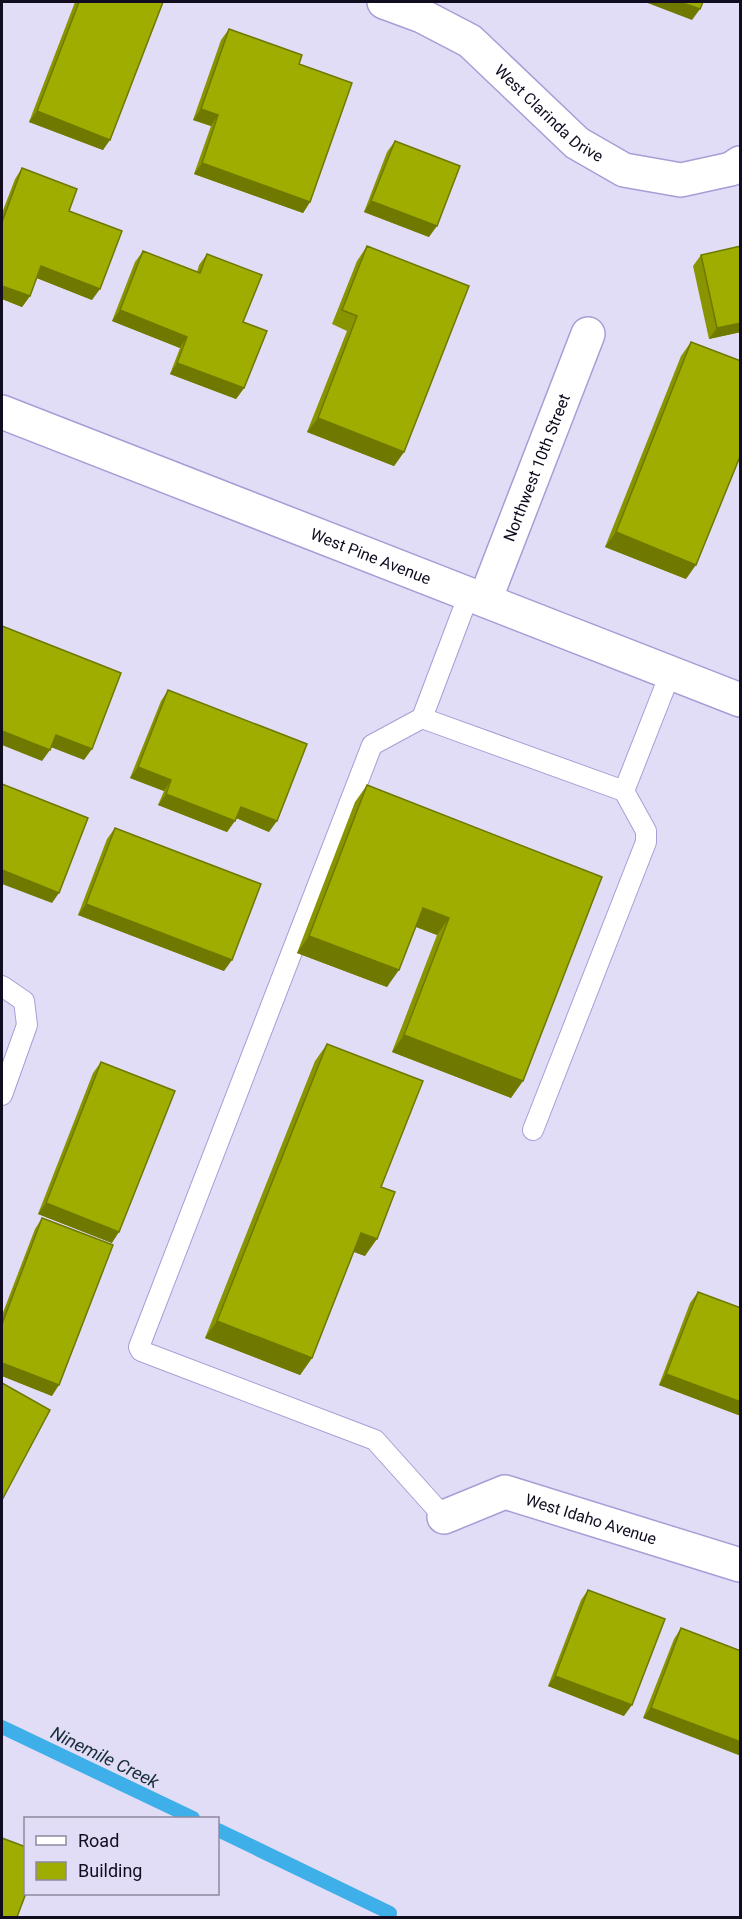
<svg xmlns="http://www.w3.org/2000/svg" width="742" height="1919" viewBox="0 0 742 1919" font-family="Roboto,sans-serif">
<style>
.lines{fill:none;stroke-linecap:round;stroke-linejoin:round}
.stream{stroke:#3fafe9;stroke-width:14}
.lane-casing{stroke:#aa9cd6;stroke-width:22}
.street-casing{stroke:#aa9cd6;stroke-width:36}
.secondary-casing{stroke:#aa9cd6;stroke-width:36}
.lane{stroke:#fff;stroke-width:20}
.street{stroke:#fff;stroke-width:33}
.secondary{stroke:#fff;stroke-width:33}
.wall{fill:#899500}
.shaded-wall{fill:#6f7900}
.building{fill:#9fad00;stroke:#6f7900;stroke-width:1.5}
.labels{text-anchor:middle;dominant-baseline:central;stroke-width:4.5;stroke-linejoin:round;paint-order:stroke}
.street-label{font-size:16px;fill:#120c20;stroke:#e2ddf6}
.water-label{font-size:18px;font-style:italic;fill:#152c3a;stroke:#e2ddf6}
</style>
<rect width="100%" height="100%" fill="#e2ddf6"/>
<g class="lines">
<!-- stream -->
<g class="stream">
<path d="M2 1727 193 1818"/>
<path d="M218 1830 390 1913"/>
</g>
<defs>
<g id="lane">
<path d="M422 718 469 594"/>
<path d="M624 791 670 674"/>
<path d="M2 986 24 1001 27 1025 2 1095"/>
<path d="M444 1517 375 1440 141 1351 139 1347 372 745 422 718 624 791 646 831V842L533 1130"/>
</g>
<g id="street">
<path id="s1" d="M384 2 422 16 470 41 577 143 624 170 681 180 731 169 740 163"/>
<path id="s2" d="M485 600 588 334"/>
<path id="s3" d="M444 1517 505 1492 740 1565"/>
</g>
<g id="secondary">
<path id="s4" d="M2 412 740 700"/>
</g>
</defs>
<!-- lane casing -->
<use href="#lane" class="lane-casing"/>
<!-- street casing -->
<use href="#street" class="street-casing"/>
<!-- secondary casing -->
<use href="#secondary" class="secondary-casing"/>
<!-- lane -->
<use href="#lane" class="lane"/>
<!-- street -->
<use href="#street" class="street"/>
<!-- secondary -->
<use href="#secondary" class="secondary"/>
</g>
<!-- wall -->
<g class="wall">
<path d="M75 2H161L103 150 29 122Z"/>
<path d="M229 29 299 64 310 202 303 213 194 174 211 126 193 120 221 40Z"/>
<path d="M395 141 429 237 364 212 387 152Z"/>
<path d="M22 168 92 300 37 278 30 296 22 307 2 299V213L15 179Z"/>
<path d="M367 246 404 452 394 466 307 432 347 331 332 324 357 261Z"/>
<path d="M143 251 197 272 199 265 207 254 243 322 244 388 236 399 170 374 180 348 112 321 135 262Z"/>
<path d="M701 255 741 332 709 339 693 266Z"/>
<path d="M691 342 686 579 605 547 681 356Z"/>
<path d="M168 690 269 832 236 818 227 832 158 805 164 791 130 778 161 701Z"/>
<path d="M367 785 602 877 511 1098 392 1052 437 935 416 927 387 987 297 953 355 802Z"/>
<path d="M115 828 224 971 78 915 107 839Z"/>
<path d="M327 1044 381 1187 365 1256 354 1252 312 1358 300 1375 205 1338 315 1061Z"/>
<path d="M101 1062 112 1243 38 1214 93 1073Z"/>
<path d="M42 1218 52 1396 2 1376V1315L35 1229Z"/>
<path d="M698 1292 741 1308V1416L659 1385 690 1303Z"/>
<path d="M588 1590 624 1716 548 1686 581 1600Z"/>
<path d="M681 1628 741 1651 643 1718 674 1639Z"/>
</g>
<!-- shaded-wall -->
<g class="shaded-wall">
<path d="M645 2H680L700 9 692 20Z"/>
<path d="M201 109 218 115 211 126 193 120Z"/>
<path d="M37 111 110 140 103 150 29 122Z"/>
<path d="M202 163 310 202 303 213 194 174Z"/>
<path d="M371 201 437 226 429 237 364 212Z"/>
<path d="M41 266 100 289 92 300 34 277Z"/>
<path d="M2 286 30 296 22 307 2 299Z"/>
<path d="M120 310 187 337 180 348 112 321Z"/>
<path d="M741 323V332L709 339 717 328Z"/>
<path d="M177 363 244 388 236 399 170 374Z"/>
<path d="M318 418 404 452 394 466 307 432Z"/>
<path d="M616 532 696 565 686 579 605 547Z"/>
<path d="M2 731 50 750 42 761 2 745Z"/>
<path d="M56 735 92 749 84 760 48 746Z"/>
<path d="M138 767 171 780 164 791 130 778Z"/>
<path d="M166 794 235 821 227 832 158 805Z"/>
<path d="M241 807 277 821 269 832 234 817Z"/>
<path d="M2 870 59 893 52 903 2 884Z"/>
<path d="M86 904 232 960 224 971 78 915Z"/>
<path d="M423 908 449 918 437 935 411 925Z"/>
<path d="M309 936 399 970 387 987 297 953Z"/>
<path d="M404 1035 523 1081 511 1098 392 1052Z"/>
<path d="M46 1203 119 1232 112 1243 38 1214Z"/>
<path d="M361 1233 377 1239 365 1256 349 1250Z"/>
<path d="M217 1321 312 1358 300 1375 205 1338Z"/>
<path d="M2 1363 59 1385 52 1396 2 1376Z"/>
<path d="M666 1374 741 1402V1416L659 1385Z"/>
<path d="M555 1676 632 1705 624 1716 548 1686Z"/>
<path d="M651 1708 741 1742V1756L643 1718Z"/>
</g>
<!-- building -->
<g class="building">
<path d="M79 2H163L110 140 37 111Z"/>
<path d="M680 2H703L700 9Z"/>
<path d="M229 29 302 55 299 64 352 83 310 202 202 163 218 115 201 109Z"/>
<path d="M395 141 460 166 437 226 371 201Z"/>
<path d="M22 168 77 189 69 211 122 231 100 289 41 266 30 296 2 286V222Z"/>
<path d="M367 246 469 286 404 452 318 418 357 316 342 310Z"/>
<path d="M741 246V323L717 328 701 255Z"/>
<path d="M143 251 200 273 207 254 262 275 243 322 267 331 244 388 177 363 187 337 120 310Z"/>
<path d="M691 342 741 361V454L696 565 616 532Z"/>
<path d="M2 626 121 673 92 749 56 735 50 750 2 731Z"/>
<path d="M168 690 307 744 277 821 241 807 235 821 166 794 171 780 138 767Z"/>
<path d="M2 784 88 818 59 893 2 870Z"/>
<path d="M367 785 602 877 523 1081 404 1035 449 918 423 908 399 970 309 936Z"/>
<path d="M115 828 261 884 232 960 86 904Z"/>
<path d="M327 1044 423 1081 381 1187 395 1192 377 1239 361 1233 312 1358 217 1321Z"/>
<path d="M101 1062 175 1091 119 1232 46 1203Z"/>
<path d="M42 1218 113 1245 59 1385 2 1363V1324Z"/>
<path d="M698 1292 741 1308V1402L666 1374Z"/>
<path d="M2 1383 50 1410 2 1500Z"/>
<path d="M588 1590 665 1619 632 1705 555 1676Z"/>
<path d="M681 1628 741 1651V1742L651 1708Z"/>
<path d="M2 1838 26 1847V1893L17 1917H2Z"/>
</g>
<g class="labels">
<!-- street labels -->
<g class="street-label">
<text stroke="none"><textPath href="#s1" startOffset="202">West Clarinda Drive</textPath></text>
<text stroke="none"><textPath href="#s2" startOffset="142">Northwest 10th Street</textPath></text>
<text stroke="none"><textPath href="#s4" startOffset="396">West Pine Avenue</textPath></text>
<text stroke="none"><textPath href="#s3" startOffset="156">West Idaho Avenue</textPath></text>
</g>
<!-- water labels -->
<g class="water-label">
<text transform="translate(105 1757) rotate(26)">Ninemile Creek</text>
</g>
</g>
<!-- border -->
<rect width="742" height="1919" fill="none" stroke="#120c20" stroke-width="6"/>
<!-- legend -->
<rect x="24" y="1817" width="195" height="78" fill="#e2ddf6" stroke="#8f89a0" stroke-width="1.5"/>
<rect x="36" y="1836" width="30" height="9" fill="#ffffff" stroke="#8f89a0" stroke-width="1.5"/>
<text x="78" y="1847" font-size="18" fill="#120c20">Road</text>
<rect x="36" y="1862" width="30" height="18" fill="#9fad00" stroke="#8f89a0" stroke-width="1.5"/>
<text x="78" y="1877" font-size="18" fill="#120c20">Building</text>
</svg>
